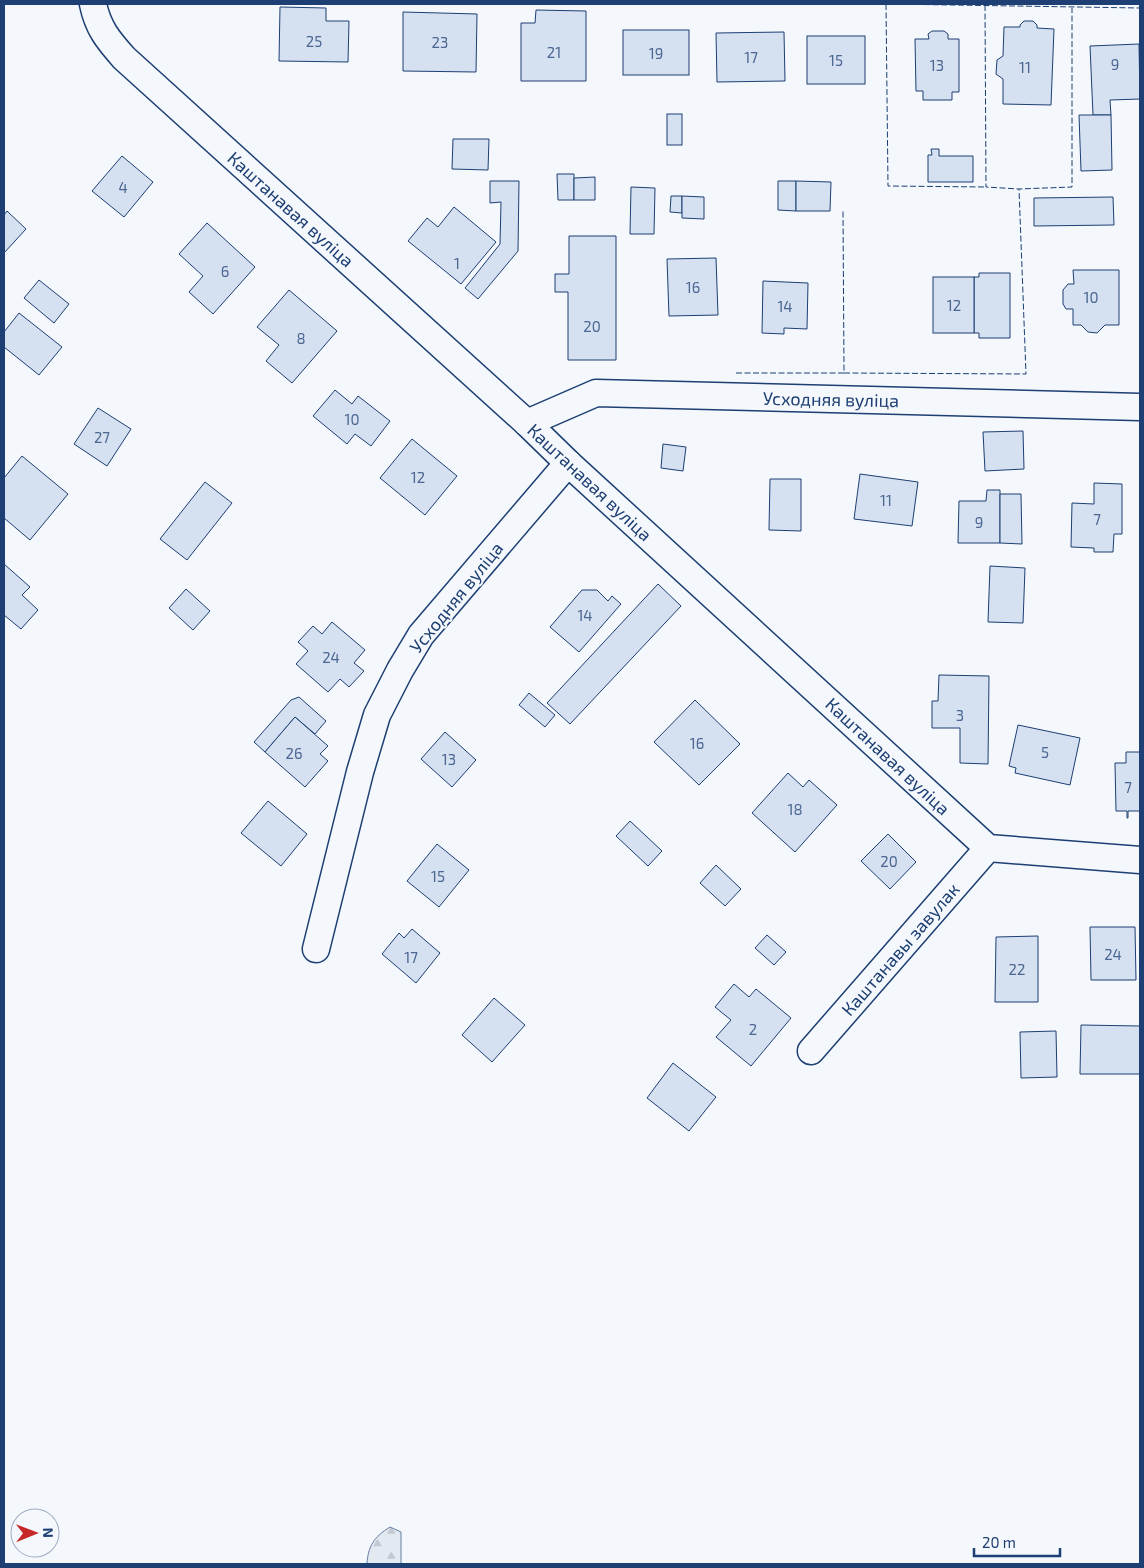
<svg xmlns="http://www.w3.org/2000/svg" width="1144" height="1568" viewBox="0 0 1144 1568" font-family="'Exo 2',sans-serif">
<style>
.forest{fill:url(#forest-firs);stroke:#687fa3}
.building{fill:#d5e0f0;stroke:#1d3f73}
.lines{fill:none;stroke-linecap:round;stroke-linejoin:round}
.minor-casing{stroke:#1d3f73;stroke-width:29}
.minor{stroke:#f4f7fb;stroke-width:26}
.fence{stroke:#1d3f73;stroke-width:1;stroke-dasharray:6 2.5;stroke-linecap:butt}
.labels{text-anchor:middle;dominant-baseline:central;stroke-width:4;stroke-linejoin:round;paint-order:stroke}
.number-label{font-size:15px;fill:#4b6792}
.street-label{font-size:18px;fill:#1d3f73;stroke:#f4f7fb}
</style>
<defs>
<pattern id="forest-firs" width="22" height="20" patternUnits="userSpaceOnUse" patternTransform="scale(1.25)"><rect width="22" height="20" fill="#e3e9f0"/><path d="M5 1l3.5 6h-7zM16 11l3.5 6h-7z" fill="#c2c9d1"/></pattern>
</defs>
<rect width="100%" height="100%" fill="#f4f7fb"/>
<!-- forest -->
<path class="forest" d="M390 1527 401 1532V1564H367C368 1546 374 1537 390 1527Z"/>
<!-- building -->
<g class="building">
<path d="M280 7 326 8V21H349L348 62 279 61Z"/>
<path d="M536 10 586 11V81H521V23H535Z"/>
<path d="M403 12 477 14 476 72 403 71Z"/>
<path d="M1024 21H1033L1037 25V28L1054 29 1051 105 1003 104V79L996 74 997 60 1003 56 1004 27H1020V25Z"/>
<rect x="623" y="30" width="66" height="45"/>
<path d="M932 31H944L948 34V39H959V92H952V100H923V91H916L915 39H929L928 34Z"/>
<path d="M784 32 785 81 717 82 716 33Z"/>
<rect x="807" y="36" width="58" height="48"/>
<path d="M1139 44 1140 99 1110 100 1111 115H1093L1090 46Z"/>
<rect x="667" y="114" width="15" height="31"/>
<path d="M1079 115H1111L1112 170 1081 171Z"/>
<path d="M453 139H489L488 170 452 169Z"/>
<path d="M931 149H939V156H973V182H928V155H932Z"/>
<path d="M122 156 153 182 124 217 92 191Z"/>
<path d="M557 174H574V200H558Z"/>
<path d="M595 177V200H574V178Z"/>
<path d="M490 181H519L518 251 478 299 465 288 500 244 501 202 490 203Z"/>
<path d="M778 181H796V211L778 210Z"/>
<path d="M796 181 831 182 830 211H796Z"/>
<path d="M631 187 655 188 654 234H630Z"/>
<path d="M671 196H682V213L670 212Z"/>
<path d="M682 196 704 197V219L682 218Z"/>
<path d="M1113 197 1114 225 1034 226V198Z"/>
<path d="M454 207 496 242 461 284 408 241 427 218 438 227Z"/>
<path d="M7 211 26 229 4 253V215Z"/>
<path d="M207 223 255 267 213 314 189 292 203 276 179 254Z"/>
<path d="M569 236H616V360H568V292H555V274H569Z"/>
<path d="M716 258 718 315 669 316 667 259Z"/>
<path d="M1073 270H1119V325H1105L1097 333 1088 332 1081 325H1073V309H1066L1063 304V290L1068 284H1074Z"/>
<path d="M979 273H1010V338H979V333H974V277H979Z"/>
<rect x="933" y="277" width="41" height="56"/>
<path d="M39 280 69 304 54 323 24 298Z"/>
<path d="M763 281 808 283 807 329 784 328V334L762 333Z"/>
<path d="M289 290 337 331 292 383 266 361 279 345 257 327Z"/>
<path d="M19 313 62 347 39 375 4 347V332Z"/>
<path d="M335 390 352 404 358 396 390 421 371 446 355 434 347 444 313 416Z"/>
<path d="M98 408 131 429 107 466 74 444Z"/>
<path d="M1023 431 1024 469 985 471 983 432Z"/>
<path d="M412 439 457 476 425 515 380 478Z"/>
<path d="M663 444 686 447 683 471 661 468Z"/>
<path d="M22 456 68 494 30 540 4 518V478Z"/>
<path d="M860 474 918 482 912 526 854 519Z"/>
<path d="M770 479H801V531L769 530Z"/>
<path d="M205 482 232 503 187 560 160 539Z"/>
<path d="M1094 483 1122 484V534H1114L1113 552H1094V548L1071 547 1072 503 1094 504Z"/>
<path d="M987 490H1000V543H958L959 501H986Z"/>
<path d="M1000 494H1021L1022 544 1000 543Z"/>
<path d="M4 564 30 587 22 595 38 610 21 629 4 615Z"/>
<path d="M990 566 1025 568 1023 623 988 622Z"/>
<path d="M658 584 681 606 570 724 547 703Z"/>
<path d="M186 589 210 611 193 630 169 608Z"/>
<path d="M582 590H597L608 601 612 596 621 604 579 652 550 627Z"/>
<path d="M332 622 365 650 354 663 364 671 349 687 340 679 328 692 296 664 308 651 298 642 313 626 322 634Z"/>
<path d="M939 675 989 676 988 764 960 763V728H932V701H938Z"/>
<path d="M529 693 555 715 545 727 519 705Z"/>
<path d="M299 697 326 721 315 734 295 717 265 752 254 742 291 700Z"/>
<path d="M695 700 740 744 699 785 654 742Z"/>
<path d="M295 717 328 746 320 754 328 761 305 787 265 752Z"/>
<path d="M1018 725 1080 738 1070 785 1015 773 1016 768 1009 766Z"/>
<path d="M445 732 476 760 452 787 421 759Z"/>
<path d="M1126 752H1140V811H1128V818H1127V811H1116L1115 763H1126Z"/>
<path d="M788 773 803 787 809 780 837 805 795 852 752 813Z"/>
<path d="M268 801 307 834 281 866 241 833Z"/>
<path d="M630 821 662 851 648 866 616 836Z"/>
<path d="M888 834 916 862 890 889 861 861Z"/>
<path d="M437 844 469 870 439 907 407 881Z"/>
<path d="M716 865 741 889 725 906 700 883Z"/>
<path d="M1090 927H1135L1136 980H1091Z"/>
<path d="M412 929 440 953 416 983 382 954 399 933 404 938Z"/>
<path d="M767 935 786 952 774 965 755 948Z"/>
<path d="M1038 936V1002H995L996 937Z"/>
<path d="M734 984 749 997 756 989 791 1018 751 1066 716 1037 731 1020 715 1007Z"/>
<path d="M494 998 525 1025 492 1062 462 1035Z"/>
<path d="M1081 1025 1140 1026V1074H1080Z"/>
<path d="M1056 1031 1057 1077 1021 1078 1020 1032Z"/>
<path d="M673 1063 716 1097 689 1131 647 1098Z"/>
</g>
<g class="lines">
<defs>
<g id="minor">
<path d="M93 4C98 28 108 40 124 58L527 423 568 463 988 848 1140 860"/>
<path d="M527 423 596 393 1140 407"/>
<path d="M316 949 360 772 377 715 400 670 421 635 568 463"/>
<path d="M811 1051 988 848"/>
</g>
</defs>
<!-- minor casing -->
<use href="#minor" class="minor-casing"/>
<!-- minor -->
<use href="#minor" class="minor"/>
<!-- fence -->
<g class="fence">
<path d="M886 4 888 186 986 187"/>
<path d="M890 4 1140 8"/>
<path d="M985 5 986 187 1019 189 1072 187V8"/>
<path d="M736 373H844L843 210"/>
<path d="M844 373 1026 374 1019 189"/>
</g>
</g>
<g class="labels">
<!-- number labels -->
<g class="number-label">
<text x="314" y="41">25</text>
<text x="440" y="42">23</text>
<text x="554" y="52">21</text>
<text x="656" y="53">19</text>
<text x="751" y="57">17</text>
<text x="836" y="60">15</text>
<text x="1115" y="64">9</text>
<text x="937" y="65">13</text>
<text x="1025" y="67">11</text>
<text x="123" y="187">4</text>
<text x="457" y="263">1</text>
<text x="225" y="271">6</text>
<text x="693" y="287">16</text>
<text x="1091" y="297">10</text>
<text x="954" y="305">12</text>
<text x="785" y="306">14</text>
<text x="592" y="326">20</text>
<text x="301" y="338">8</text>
<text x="352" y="419">10</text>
<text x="102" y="437">27</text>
<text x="418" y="477">12</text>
<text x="886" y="500">11</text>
<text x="1097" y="519">7</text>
<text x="979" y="522">9</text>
<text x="585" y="615">14</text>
<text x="331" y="657">24</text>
<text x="960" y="715">3</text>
<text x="697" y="743">16</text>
<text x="1045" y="752">5</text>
<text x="294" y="753">26</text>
<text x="449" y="759">13</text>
<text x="1128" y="787">7</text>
<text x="795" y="809">18</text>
<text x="889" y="861">20</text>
<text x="438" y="876">15</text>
<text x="1113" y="954">24</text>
<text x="411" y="957">17</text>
<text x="1017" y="969">22</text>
<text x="753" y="1029">2</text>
</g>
<!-- street labels -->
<g class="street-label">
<text transform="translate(291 209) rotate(42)">Каштанавая вуліца</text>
<text transform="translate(831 399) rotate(1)">Усходняя вуліца</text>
<text transform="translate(590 482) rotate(43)">Каштанавая вуліца</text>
<text transform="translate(456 597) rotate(-51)">Усходняя вуліца</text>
<text transform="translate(888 756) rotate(43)">Каштанавая вуліца</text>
<text transform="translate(900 949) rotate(-49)">Каштанавы завулак</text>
</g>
</g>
<!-- border -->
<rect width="1144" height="1568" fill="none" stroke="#1d3f73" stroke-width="10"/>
<!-- north arrow -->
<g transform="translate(35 1533) rotate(89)"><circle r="24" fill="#f4f7fb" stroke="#9eadc5"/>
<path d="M0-4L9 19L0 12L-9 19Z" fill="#c62828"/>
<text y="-8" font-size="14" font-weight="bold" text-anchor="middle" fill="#1d3f73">N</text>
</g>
<!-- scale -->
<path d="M974 1548v8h86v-8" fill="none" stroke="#1d3f73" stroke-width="2.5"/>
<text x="982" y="1548" font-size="15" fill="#1d3f73" stroke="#f4f7fb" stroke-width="4" paint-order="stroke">20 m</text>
</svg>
